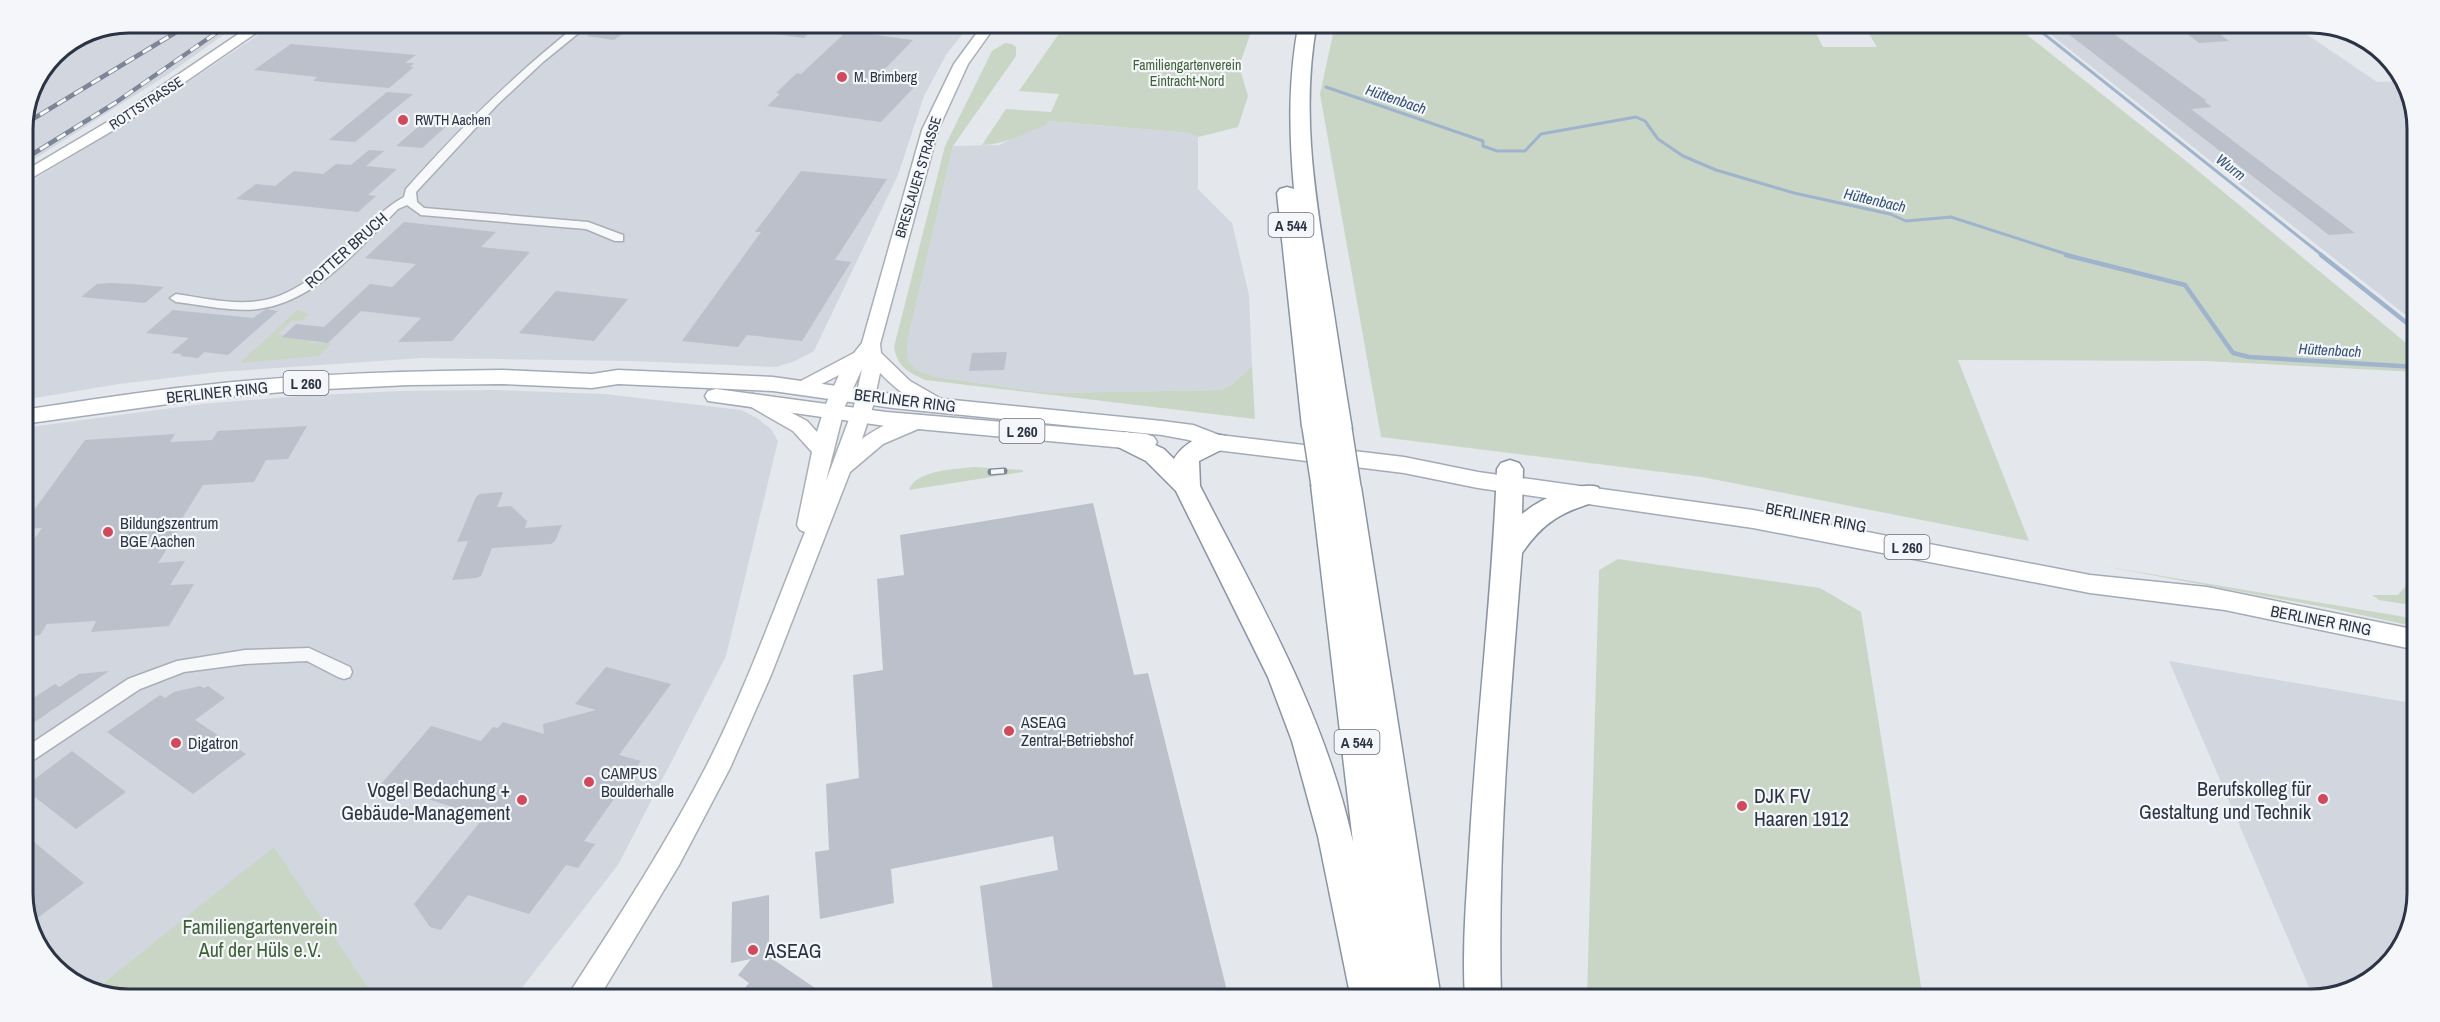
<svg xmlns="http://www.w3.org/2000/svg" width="2440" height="1022" viewBox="0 0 2440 1022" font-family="'Archivo Narrow',sans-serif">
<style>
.built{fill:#d2d6de}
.green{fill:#c9d6c5}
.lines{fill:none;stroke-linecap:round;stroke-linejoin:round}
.stream-far1{stroke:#9fb4cc;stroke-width:3}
.stream{stroke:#9fb4cc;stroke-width:4.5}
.building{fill:#bbc0ca}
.street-casing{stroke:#a9aeb7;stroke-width:3}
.secondary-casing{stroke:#a9aeb7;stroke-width:3}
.primary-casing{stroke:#a3abb8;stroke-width:3}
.highway-casing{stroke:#8b94a3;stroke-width:3}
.street{fill:#f7f8fa;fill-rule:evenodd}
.secondary{fill:#fff;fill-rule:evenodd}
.primary{fill:#fff;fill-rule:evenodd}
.highway{fill:#fff;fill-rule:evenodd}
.rail-far1-casing{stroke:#7d8696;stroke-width:4.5}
.rail-casing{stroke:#7d8696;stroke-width:7}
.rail-far1{stroke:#f4f6f9;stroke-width:3;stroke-dasharray:10;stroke-linecap:butt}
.rail{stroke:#f4f6f9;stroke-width:4.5;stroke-dasharray:13;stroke-linecap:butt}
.highway-bridge-casing{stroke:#8b94a3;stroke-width:28;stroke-linecap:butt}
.highway-bridge{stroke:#fff;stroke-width:25}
.poi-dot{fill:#d1495b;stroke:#f4f6f9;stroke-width:2}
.labels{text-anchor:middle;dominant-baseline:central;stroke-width:4.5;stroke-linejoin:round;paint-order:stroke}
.far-park-label{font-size:14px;fill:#3f6138;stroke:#f4f6f9}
.far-poi-label{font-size:14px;fill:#2b3445;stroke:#f4f6f9;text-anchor:start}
.far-street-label{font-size:14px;fill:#2b3445;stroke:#f4f6f9}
.far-water-label{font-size:15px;font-style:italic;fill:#34527a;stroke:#f4f6f9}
.shield{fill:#f4f6f9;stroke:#676e7b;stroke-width:1.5}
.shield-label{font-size:15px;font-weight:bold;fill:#2b3445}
.street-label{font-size:16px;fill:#2b3445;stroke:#f4f6f9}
.poi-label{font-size:16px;fill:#2b3445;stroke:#f4f6f9;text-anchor:start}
.near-poi-label{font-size:20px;fill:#2b3445;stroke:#f4f6f9;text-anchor:end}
.near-park-label{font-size:20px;fill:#3f6138;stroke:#f4f6f9}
.rim{fill:none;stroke:#2b3445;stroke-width:3}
</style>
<rect width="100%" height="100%" fill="#e4e7ec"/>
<!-- built -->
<g class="built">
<path d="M129 22 240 23 167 75 23 166V122L54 53 88 30Z"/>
<path d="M2091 22 2290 23 2377 82 2402 81 2417 122V324L2040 26Z"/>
<path d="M276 23H971L946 55 924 96 898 175 814 351 795 361 776 367 633 361 422 358 218 372 119 384 23 400V186L127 123Z"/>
<path d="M1047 121 1190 133 1198 137V189L1232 223 1249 295 1252 366 1233 384 1221 390 1048 393 936 377 917 370 908 360 907 343 953 146 999 145Z"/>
<path d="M496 390 605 394 741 410 757 418 771 429 778 441 726 656 618 865 513 999H376L274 848 92 992H88L44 958 23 901V428L202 404 300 396 399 391Z"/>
<path d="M2169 661 2417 704V893L2410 934 2371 981 2314 999Z"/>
</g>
<!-- green -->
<g class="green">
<path d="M1058 23H1238L1251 32 1239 66 1248 96 1238 127 1198 137 1190 133 1048 121 1046 125C1025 133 1003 145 982 145L1006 109 1051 112 1059 94 1019 91 1058 35Z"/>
<path d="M1702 23 1706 26 1811 23 1823 47H1877L1869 34 1958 23H2012L2186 161 2417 352V372L2205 361 1958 360 2029 541 1702 477 1381 437 1320 94 1333 34 1339 23Z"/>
<path d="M1005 43 1012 44 1016 47V56L953 146 907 343 908 360 917 370 936 377 1048 393 1221 390 1233 384 1252 366 1255 419 925 380C907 371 898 368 894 347L945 146 992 51Z"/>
<path d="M297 310 309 314 301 321 293 320 278 334 284 335 283 337 311 341 309 343H332L319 356 240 363Z"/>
<path d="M974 467 1023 470V472L909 490C916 470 955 469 974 467Z"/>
<path d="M1618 559 1820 588 1861 612 1923 999H1587L1599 570Z"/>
<path d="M2103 566 2417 619V627L2329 608Z"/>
<path d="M2417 573V606L2379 600 2372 595H2398Z"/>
<path d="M274 847 376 999H129L92 992Z"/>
</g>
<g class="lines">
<!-- stream-far1 -->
<g class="stream-far1">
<path d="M2029 22 2323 256"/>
<path d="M1326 87 1483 141V146L1497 151H1525L1541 134 1636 117 1645 121 1658 139 1683 156 1716 170 1794 193 1890 214 1906 221 1951 217 2072 256"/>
</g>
<!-- stream -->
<g class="stream">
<path d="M2066 255 2185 285 2233 353 2249 357 2417 367"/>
<path d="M2321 255 2417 331"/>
</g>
</g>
<!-- building -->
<g class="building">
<path d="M601 22H639L614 40 587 36 601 25Z"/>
<path d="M748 22H821L804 38 747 30Z"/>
<path d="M2172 22H2204L2229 41 2199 43Z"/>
<path d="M2091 24 2094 26H2103L2207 101H2204L2212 107 2191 109 2355 233 2329 235 2058 26Z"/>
<path d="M847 31 913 40 882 72 918 77 915 80 920 81 881 122 767 106 780 94 776 93 797 73 801 74Z"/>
<path d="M291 44 416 55 405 63H414L410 67H414L389 88 313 81 317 77 254 70Z"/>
<path d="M387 92 413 94 355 142 329 140Z"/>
<path d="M425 121 450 123 422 148 396 146Z"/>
<path d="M369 150 384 151 366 166 397 169 368 195 376 196 358 212 236 199 256 184 275 186 294 171 323 174 336 164 351 165Z"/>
<path d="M801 171 887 179 835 260 851 262 802 341 747 335 738 347 682 341 761 232H755Z"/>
<path d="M404 222 496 232 481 247 530 252 452 341 398 342 421 318 361 311 328 343 282 337 296 324 324 327 370 284 392 287 416 264 365 258Z"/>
<path d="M110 283 132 284 164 287 145 303 81 297 97 284Z"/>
<path d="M556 291 628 299 594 341 519 333Z"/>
<path d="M266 309 278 311 228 355 204 352 198 358 180 356 182 354 171 353 189 338 146 333 173 310 253 318Z"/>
<path d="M1007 352 1004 370 969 371 972 353Z"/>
<path d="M307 426 288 459 266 460 254 482 203 485 181 520H185L158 563 185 561 170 585 194 584 169 626 91 632 96 621 47 624 40 635 23 637V555L42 528 25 529 30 523 24 524 85 440 175 434 170 442 212 440 218 431Z"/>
<path d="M503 492 497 507 511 506 527 521 525 528 562 525 555 541 551 544 492 548 481 576 476 578 452 580 468 541 457 542 476 497 480 494Z"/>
<path d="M1093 503 1134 675 1148 673 1229 999H994L980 886 1058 870 1053 836 891 869 894 903 820 919 815 852 829 850 826 784 859 778 853 675 883 670 877 579 904 575 900 535Z"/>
<path d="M606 667 671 684 619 755 641 761 584 841 595 844 578 868 566 865 529 914 468 895 441 930 430 927 414 904 484 817 381 784 431 726 481 741 493 727 498 728 503 722 544 734 543 724 596 710 575 704Z"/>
<path d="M109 671 23 730V692L32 699 55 684 59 687 79 674Z"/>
<path d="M200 686 204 688 208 686 225 698 195 720 246 754 193 794 107 732 160 695 165 698 174 692Z"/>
<path d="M72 751 126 792 76 829 23 788Z"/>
<path d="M23 833 84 883 31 923 23 901Z"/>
<path d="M769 895V944L775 943 774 960 831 999H757L743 990 749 983 738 975 751 959 731 963 732 902Z"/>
</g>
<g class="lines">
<defs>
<g id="street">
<path d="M581 22H592L543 62 498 104 416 192 417 202 424 208 588 222 623 235V241H615L586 229 421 215 407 205 398 209C358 249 317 301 258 309 231 312 203 305 176 302L170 298 176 294C203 298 232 305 259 301 296 296 326 267 352 242 369 226 383 208 404 197L406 189C460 128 517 72 581 22Z"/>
<path d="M309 648 350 667 352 672 350 677 344 679 338 677 307 661 245 664 184 672 140 689 29 763 23 765V749L128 679 177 661 245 650Z"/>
</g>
<g id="secondary">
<path d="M256 22H272L124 124 23 183V172L114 118Z"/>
<path d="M947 22H998L968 64 938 130 880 344 881 353 910 381 943 400 946 404 943 408C923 414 893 386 880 373L873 406 862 439C878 428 906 411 925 416L928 421 925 426 883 444 850 472 771 675 730 768 679 865 598 999H568L572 989C620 915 668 841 708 763 746 688 774 609 805 532L800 530 797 525 812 452 793 431 746 404 743 400 746 396 753 394 760 396 807 421 817 432 825 406 839 375 804 393 797 391 794 387 797 383 854 353 862 343 922 130 954 64 979 30 953 26ZM862 369 854 406 826 481 845 406Z"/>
</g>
<g id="primary">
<path d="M502 370 592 374 618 370 773 377 893 394 1162 421 1193 425 1219 435 1404 457 1478 472 1753 510 2090 575 2207 587 2417 630V650L2225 610 2090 593 1753 528 1478 488 1404 473 1216 450 1189 440 1162 435 893 408 773 391 618 384 592 388 502 384 409 385 305 390 204 399 23 424V410C83 401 144 391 205 385 303 374 403 371 502 370Z"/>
<path d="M716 389 886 412 1146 434 1154 437 1157 442 1154 447 1146 450 886 426 708 401 705 396 708 391Z"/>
</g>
<g id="highway">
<path d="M1299 22H1317C1301 107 1314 188 1327 271 1336 324 1343 376 1352 429L1348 435 1339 437 1330 435 1326 429 1324 433 1315 435 1306 433 1302 427 1277 193 1280 189 1287 187 1294 189C1289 132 1288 78 1299 22Z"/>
<path d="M1127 432 1164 449 1174 459C1184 442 1206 431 1225 436L1229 442 1225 448 1199 461 1200 486C1259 601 1325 714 1353 842L1311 485 1315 479 1324 476 1333 479 1337 484 1339 480 1348 478 1357 480 1361 487 1441 999H1351L1318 836 1292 741 1268 677 1176 491 1146 461 1118 447 1114 441 1118 435Z"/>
<path d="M1510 460 1519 463 1523 469 1522 514C1539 500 1577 481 1598 487L1602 494 1598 501C1562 512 1544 521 1522 553 1510 701 1497 850 1501 999H1465C1462 951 1466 903 1469 854 1476 726 1492 598 1497 469L1501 463Z"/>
</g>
</defs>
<!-- street casing -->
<use href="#street" class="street-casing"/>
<!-- secondary casing -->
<use href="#secondary" class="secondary-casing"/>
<!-- primary casing -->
<use href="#primary" class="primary-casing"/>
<!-- highway casing -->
<use href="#highway" class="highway-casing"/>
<!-- street -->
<use href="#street" class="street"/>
<!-- secondary -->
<use href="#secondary" class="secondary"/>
<!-- primary -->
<use href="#primary" class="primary"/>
<!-- highway -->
<use href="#highway" class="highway"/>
<defs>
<g id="rail-far1">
<path d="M23 125 193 22"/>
<path d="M23 160 115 103 232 22"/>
</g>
<path id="rail" d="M991 472 1004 471"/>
</defs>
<!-- rail-far1 casing -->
<use href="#rail-far1" class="rail-far1-casing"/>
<!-- rail casing -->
<use href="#rail" class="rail-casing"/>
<!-- rail-far1 -->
<use href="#rail-far1" class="rail-far1"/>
<!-- rail -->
<use href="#rail" class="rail"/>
<defs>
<g id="highway-bridge">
<path d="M1315 427 1324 485"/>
<path d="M1339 429 1348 487"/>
</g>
</defs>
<!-- highway-bridge casing -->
<use href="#highway-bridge" class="highway-bridge-casing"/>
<!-- highway-bridge -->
<use href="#highway-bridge" class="highway-bridge"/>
</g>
<!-- markers -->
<g class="poi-dot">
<circle cx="842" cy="77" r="6"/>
<circle cx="403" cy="120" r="6"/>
<circle cx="108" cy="532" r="6"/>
<circle cx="1009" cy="731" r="6"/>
<circle cx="176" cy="743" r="6"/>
<circle cx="589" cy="782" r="6"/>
<circle cx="2323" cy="799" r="6"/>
<circle cx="522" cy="800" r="6"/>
<circle cx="1742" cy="806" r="6"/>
<circle cx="753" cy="950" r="6"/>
</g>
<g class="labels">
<!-- far-park labels -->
<g class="far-park-label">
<text x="1187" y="65">Familiengartenverein<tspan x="1187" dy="16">Eintracht-Nord</tspan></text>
</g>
<!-- far-poi labels -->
<g class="far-poi-label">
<text x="854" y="77">M. Brimberg</text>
<text x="415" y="120">RWTH Aachen</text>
</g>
<!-- far-street labels -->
<g class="far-street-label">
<text transform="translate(146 103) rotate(-33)">ROTTSTRASSE</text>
<text transform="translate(918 177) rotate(-73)">BRESLAUER STRASSE</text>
</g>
<!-- far-water labels -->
<g class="far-water-label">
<text transform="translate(1396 99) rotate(19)">Hüttenbach</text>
<text transform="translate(2231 167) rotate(38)">Wurm</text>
<text transform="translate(1875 200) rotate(13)">Hüttenbach</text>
<text transform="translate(2330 350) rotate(3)">Hüttenbach</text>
</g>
<!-- shield labels -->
<g class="shield">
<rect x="1268.5" y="213" width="45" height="24" rx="4.5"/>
<rect x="283.5" y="371" width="45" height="24" rx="4.5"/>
<rect x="999.5" y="419" width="45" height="24" rx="4.5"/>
<rect x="1884.5" y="535" width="45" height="24" rx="4.5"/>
<rect x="1334.5" y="730" width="45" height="24" rx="4.5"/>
</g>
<g class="shield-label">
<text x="1291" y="225">A 544</text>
<text x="306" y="383">L 260</text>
<text x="1022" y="431">L 260</text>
<text x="1907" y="547">L 260</text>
<text x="1357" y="742">A 544</text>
</g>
<!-- street labels -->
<g class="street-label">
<text transform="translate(346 250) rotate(-42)">ROTTER BRUCH</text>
<text transform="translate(217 392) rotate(-6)">BERLINER RING</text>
<text transform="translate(905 400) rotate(7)">BERLINER RING</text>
<text transform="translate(1816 517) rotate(11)">BERLINER RING</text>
<text transform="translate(2321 620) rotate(11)">BERLINER RING</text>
</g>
<!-- poi labels -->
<g class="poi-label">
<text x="120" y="523">Bildungszentrum<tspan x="120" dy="18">BGE Aachen</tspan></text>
<text x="1021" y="722">ASEAG<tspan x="1021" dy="18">Zentral-Betriebshof</tspan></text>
<text x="188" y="743">Digatron</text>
<text x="601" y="773">CAMPUS<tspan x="601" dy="18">Boulderhalle</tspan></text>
</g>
<!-- near-poi labels -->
<g class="near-poi-label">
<text x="2311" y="788">Berufskolleg für<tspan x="2311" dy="23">Gestaltung und Technik</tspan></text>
<text x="510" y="789">Vogel Bedachung +<tspan x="510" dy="23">Gebäude-Management</tspan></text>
<text x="1754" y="795" text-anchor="start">DJK FV<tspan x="1754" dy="23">Haaren 1912</tspan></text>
<text x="765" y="950" text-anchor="start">ASEAG</text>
</g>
<!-- near-park labels -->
<g class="near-park-label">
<text x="260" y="926">Familiengartenverein<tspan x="260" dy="23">Auf der Hüls e.V.</tspan></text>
</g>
</g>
<!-- crop -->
<path d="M0 0H2440V1022H0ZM129 33H2311A96 96 0 0 1 2407 129V893A96 96 0 0 1 2311 989H129A96 96 0 0 1 33 893V129A96 96 0 0 1 129 33Z" fill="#f4f6f9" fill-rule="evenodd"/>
<path class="rim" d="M129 33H2311A96 96 0 0 1 2407 129V893A96 96 0 0 1 2311 989H129A96 96 0 0 1 33 893V129A96 96 0 0 1 129 33Z"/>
</svg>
